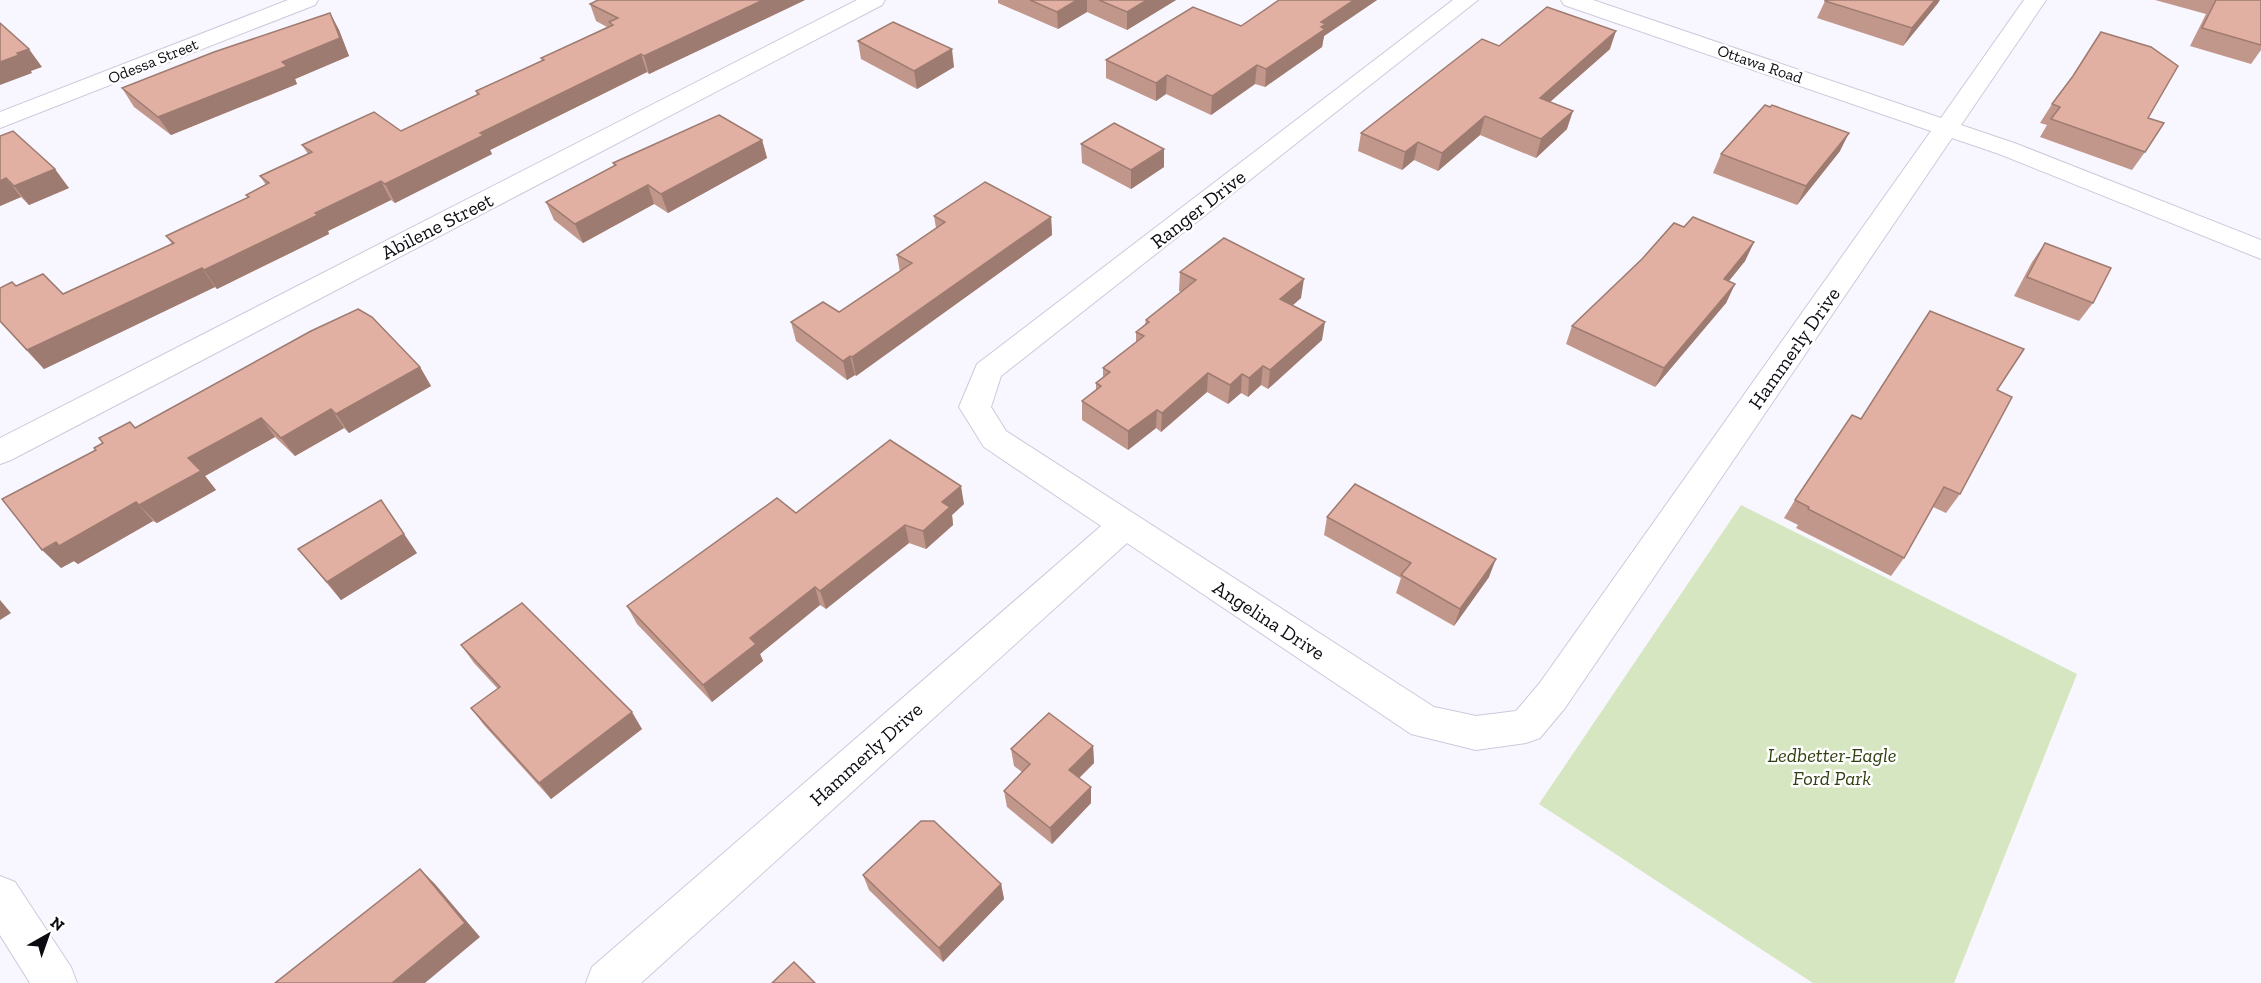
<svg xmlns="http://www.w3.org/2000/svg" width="2261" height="983" viewBox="0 0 2261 983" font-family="'Zilla Slab',serif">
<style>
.green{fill:#d6e6c0}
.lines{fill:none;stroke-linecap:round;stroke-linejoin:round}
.minor-casing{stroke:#cec9dc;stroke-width:2}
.minor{fill:#fff;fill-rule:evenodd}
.wall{fill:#c2978b}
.shaded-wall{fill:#9e7b71}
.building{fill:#e1b0a2;stroke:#9e7b71;stroke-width:1.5}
.labels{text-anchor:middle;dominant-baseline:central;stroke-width:5;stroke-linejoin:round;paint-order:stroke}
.far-street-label{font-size:16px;fill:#0d0b12;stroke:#fff}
.street-label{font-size:20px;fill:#0d0b12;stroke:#fff}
.park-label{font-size:20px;font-style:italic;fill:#304010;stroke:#fff}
</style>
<rect width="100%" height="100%" fill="#f8f6fe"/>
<!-- green -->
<path class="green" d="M1741 505 2077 674 1954 983H1813L1539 804Z"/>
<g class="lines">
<defs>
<g id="minor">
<path d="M288 0H318L315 5 0 128V112Z"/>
<path d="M857 0H885L882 5 11 460 0 464V438Z"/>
<path d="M1453 0H1478L1001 376 991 407 1006 431 1434 707 1476 716 1516 711 1539 684 1931 131 1564 5 1561 0H1593L1941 118 2024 0H2046L1961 125 2017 144 2261 240V259L1999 154 1952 138 1565 708 1540 738 1526 743 1476 750 1411 734 1127 543 641 983H586L592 967 1101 526 984 447 959 407 977 364Z"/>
<path d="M0 876 15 882 71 967 77 983H30L0 935Z"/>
</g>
</defs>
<!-- minor casing -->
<use href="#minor" class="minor-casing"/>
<!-- minor -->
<use href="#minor" class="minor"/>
</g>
<!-- wall -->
<g class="wall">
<path d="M805 0 649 74 647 72 490 150 492 154 395 203 391 200 328 231 329 234 217 289 215 287 44 369 0 322 16 286 63 294 172 244 166 236 248 198 246 195 266 185 260 176 308 154 302 145 401 131 477 95 476 91 542 60 541 58 607 27 596 21 590 4Z"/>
<path d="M998 0H1176L1127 30 1087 12 1058 29 998 3Z"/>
<path d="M1279 0H1377L1324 36 1322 47 1265 87 1255 84 1211 115 1166 94 1156 101 1106 78V60L1241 26Z"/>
<path d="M2155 0H2261V50L2251 64 2190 46 2206 14Z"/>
<path d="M1825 1 1938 3 1903 46 1817 18Z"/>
<path d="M330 13 339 30 349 56 295 79 297 84 171 135 134 107 122 88Z"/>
<path d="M858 41 954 67 917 89 861 59Z"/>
<path d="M1499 46 1610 49 1550 102 1567 129 1536 158 1480 135 1438 171 1414 160 1402 170 1358 151 1361 133Z"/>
<path d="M2052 104 2148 118 2145 152 2132 170 2040 137 2047 125 2040 123Z"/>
<path d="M0 136 69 188 29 205 21 197 0 206Z"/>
<path d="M762 140 767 158 668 213 654 204 583 243 554 220 546 202 614 166 613 163Z"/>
<path d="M1081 144 1164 167 1131 189 1082 163Z"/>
<path d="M1840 151 1797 205 1713 173 1721 154Z"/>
<path d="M934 216 1051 217 1052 235 856 376 855 375 847 380 796 341 791 322 839 312 900 272 897 255 936 228Z"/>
<path d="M1684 227 1754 242 1745 261 1729 281 1735 284 1726 303 1655 387 1566 344 1572 326 1642 259Z"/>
<path d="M2045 243 2093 303 2079 321 2014 296 2032 262Z"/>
<path d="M1180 272 1301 298 1293 305 1322 340 1268 389 1261 385 1248 397 1241 393 1228 404 1207 392 1161 432 1156 428 1128 450 1082 420V401L1096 390V383L1103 378V368L1136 342V332L1145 324 1146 320 1181 292 1179 291Z"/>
<path d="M420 367 431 386 349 433 344 428 295 456 275 437 205 476 216 490 157 523 153 521 78 564 74 561 61 568 96 450 103 443 135 428Z"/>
<path d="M1997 390 1960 494 1946 513 1933 507 1904 558 1891 576 1796 528 1798 525 1784 518 1795 500 1861 419Z"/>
<path d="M964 504 952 515 953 525 926 549 909 543 826 609 820 605 760 654 763 661 712 702 637 624 627 606 796 513Z"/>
<path d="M1327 517 1489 577 1454 626 1396 593 1401 578 1324 535Z"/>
<path d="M298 549 417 553 341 600Z"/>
<path d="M461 645 642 729 551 799 484 725 471 708 498 689 474 663Z"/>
<path d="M1093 746 1094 763 1079 778 1091 787V803L1052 844 1007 807 1004 791 1022 772 1014 766 1011 749Z"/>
<path d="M863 875 1001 884 1004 899 943 962 869 890Z"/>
</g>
<!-- shaded-wall -->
<g class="shaded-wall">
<path d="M763 0H805L649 74 644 56Z"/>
<path d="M1077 0H1087V12L1058 29 1057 12Z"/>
<path d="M1147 0H1176L1127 30V12Z"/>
<path d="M1354 0H1377L1324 36 1322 47 1265 87 1266 69 1321 22Z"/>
<path d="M1935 0H1940L1938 3 1903 46 1912 28Z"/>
<path d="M330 13 339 30 349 56 295 79 297 84 171 135 158 117 282 62Z"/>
<path d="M1616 31 1610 49 1534 116 1540 98Z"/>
<path d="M29 49 42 67 31 71 32 73 0 85V62L17 53Z"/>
<path d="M952 49 954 67 917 89 914 71Z"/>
<path d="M641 54 647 72 490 150 492 154 395 203 385 184 480 133Z"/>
<path d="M1257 65 1255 84 1211 115 1212 96Z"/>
<path d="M1167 75 1166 94 1156 101V83Z"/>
<path d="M1573 111 1567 129 1536 158 1541 139Z"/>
<path d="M1485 116 1480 135 1438 171 1442 153Z"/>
<path d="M1849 133 1840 151 1797 205 1806 186Z"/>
<path d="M762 140 767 158 668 213 661 194Z"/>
<path d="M1418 142 1414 160 1402 170 1405 152Z"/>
<path d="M1164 149V167L1131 189V170Z"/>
<path d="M55 169 69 188 29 205 14 186Z"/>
<path d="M6 178 21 197 0 206V181Z"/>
<path d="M381 181 391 200 328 231 329 234 217 289 204 270 315 213Z"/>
<path d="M648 185 654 204 583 243 575 224Z"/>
<path d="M1051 217 1052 235 856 376 852 357Z"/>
<path d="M1754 242 1745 261 1715 298 1724 279Z"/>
<path d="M202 268 215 287 44 369 27 350Z"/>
<path d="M1304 279 1301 298 1278 318 1280 299Z"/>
<path d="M1735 284 1726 303 1655 387 1664 368Z"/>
<path d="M1325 322 1322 340 1268 389 1270 370Z"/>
<path d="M850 356 855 375 847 380 843 361Z"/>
<path d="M1263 366 1261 385 1248 397 1249 378Z"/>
<path d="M420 367 431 386 349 433 336 414Z"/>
<path d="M1208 373 1207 392 1161 432 1162 413Z"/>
<path d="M1242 374 1241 393 1228 404 1230 385Z"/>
<path d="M331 409 344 428 295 456 281 438Z"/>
<path d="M1157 410 1156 428 1128 450V431Z"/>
<path d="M261 418 275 437 205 476 216 490 157 523 139 505 188 458Z"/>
<path d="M961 486 964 504 952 515 953 525 926 549 923 531 942 502Z"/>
<path d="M381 500 417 553 341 600 327 582Z"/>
<path d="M136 502 153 521 78 564 74 561 61 568 42 550Z"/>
<path d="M905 525 909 543 826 609 820 591Z"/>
<path d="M1496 559 1489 577 1454 626 1460 609Z"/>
<path d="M815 587 820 605 760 654 763 661 712 702 703 685 750 638Z"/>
<path d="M0 600 11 613 0 620Z"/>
<path d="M632 712 642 729 551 799 539 783Z"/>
<path d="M1093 746 1094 763 1071 786 1069 770Z"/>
<path d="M1091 787V803L1052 844 1050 828Z"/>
<path d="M420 869 435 884 480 937 425 983H392Z"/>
<path d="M1001 884 1004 899 943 962 939 948Z"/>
</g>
<!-- building -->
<g class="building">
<path d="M598 0H763L644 56 641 54 480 133 484 135 385 184 381 181 315 213 318 215 204 270 202 268 27 350 0 321V288L12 282 16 286 43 274 63 294 174 243 166 236 249 197 246 195 269 183 260 176 312 152 302 145 374 112 401 131 479 94 476 91 544 60 541 58 613 25 609 22 618 18 590 4Z"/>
<path d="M1030 0H1077L1057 12Z"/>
<path d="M1099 0H1147L1127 12Z"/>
<path d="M1279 0H1354L1321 22 1326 24 1321 27 1325 29 1266 69 1257 65 1212 96 1167 75 1156 83 1106 60 1193 7 1241 26Z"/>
<path d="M1825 0H1935L1912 28 1825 1Z"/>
<path d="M2216 0H2261V45L2202 28Z"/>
<path d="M1547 7 1616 31 1540 98 1573 111 1541 139 1485 116 1442 153 1418 142 1405 152 1361 133 1482 39 1499 46Z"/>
<path d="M330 13 340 38 282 62 287 66 158 117 122 88 214 52Z"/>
<path d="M893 22 952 49 914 71 858 41Z"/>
<path d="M0 23 29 49 17 53 19 55 0 62Z"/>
<path d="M2101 32 2151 47 2178 66 2148 118 2164 123 2145 152 2051 119 2060 107 2052 104 2073 76Z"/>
<path d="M1765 105 1770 107 1772 105 1849 133 1806 186 1721 154Z"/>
<path d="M719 115 762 140 661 194 648 185 575 224 546 202 616 165 613 163Z"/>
<path d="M1114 123 1164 149 1131 170 1081 144Z"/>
<path d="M13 131 55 169 14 186 6 178 0 181V136Z"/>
<path d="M985 182 1051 217 852 357 850 356 843 361 791 322 823 302 839 312 912 263 897 255 945 222 934 216Z"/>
<path d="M1693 217 1754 242 1724 279 1735 284 1664 368 1572 326 1642 259 1674 223 1684 227Z"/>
<path d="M1224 238 1304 279 1280 299 1325 322 1270 370 1263 366 1249 378 1242 374 1230 385 1208 373 1162 413 1157 410 1128 431 1082 401 1101 386 1096 383 1110 372 1103 368 1144 336 1136 332 1149 322 1146 320 1196 280 1180 272Z"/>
<path d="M2045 243 2111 268 2093 303 2027 277Z"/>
<path d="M358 309 372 317 420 367 336 414 331 409 281 438 261 418 188 458 201 471 139 505 136 502 59 546 56 542 42 550 2 499 96 450 94 448 103 443 99 438 130 422 135 428 311 331Z"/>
<path d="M1930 311 2024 349 1997 390 2012 397 1960 494 1944 487 1904 558 1808 509 1809 507 1795 500 1852 415 1861 419Z"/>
<path d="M890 440 961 486 942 502 950 507 923 531 905 525 820 591 815 587 750 638 756 644 703 685 627 606 777 498 796 513Z"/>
<path d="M1355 484 1496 559 1460 609 1401 575 1411 563 1327 517Z"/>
<path d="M381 500 404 534 327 582 298 549Z"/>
<path d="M522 603 632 712 539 783 471 708 500 687 461 645Z"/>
<path d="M1049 713 1093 746 1069 770 1091 787 1050 828 1004 791 1030 764 1011 749Z"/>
<path d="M921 821H934L1001 884 939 948 863 875Z"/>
<path d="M420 869 465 923 392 983H275Z"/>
<path d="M794 962 815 983H772Z"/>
</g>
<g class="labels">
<!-- far-street labels -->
<g class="far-street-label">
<text transform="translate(153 61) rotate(-22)">Odessa Street</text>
<text transform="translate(1760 64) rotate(19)">Ottawa Road</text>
</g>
<!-- street labels -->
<g class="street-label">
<text transform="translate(1198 209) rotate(-38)">Ranger Drive</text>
<text transform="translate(437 226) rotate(-27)">Abilene Street</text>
<text transform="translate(1794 348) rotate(-55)">Hammerly Drive</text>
<text transform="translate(1269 620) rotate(33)">Angelina Drive</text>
<text transform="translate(866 754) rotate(-42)">Hammerly Drive</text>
</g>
<!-- park labels -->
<g class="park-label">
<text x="1832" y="755">Ledbetter-Eagle<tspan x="1832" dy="23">Ford Park</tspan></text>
</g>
</g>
<!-- north arrow -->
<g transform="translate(48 935) rotate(40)" stroke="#ffffff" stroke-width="4.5" paint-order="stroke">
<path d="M0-4.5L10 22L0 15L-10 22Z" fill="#0d0b12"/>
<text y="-9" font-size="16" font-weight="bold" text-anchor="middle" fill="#0d0b12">N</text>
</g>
</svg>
